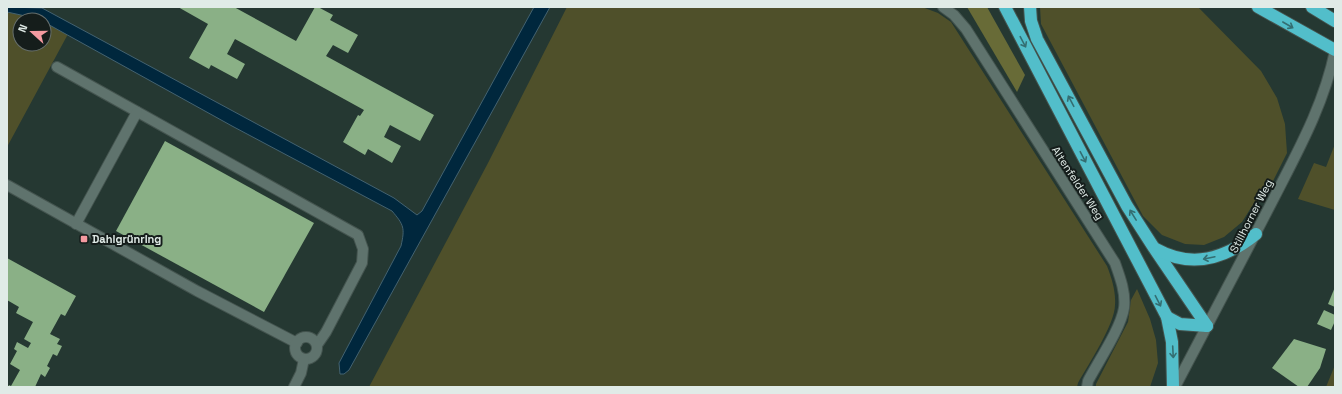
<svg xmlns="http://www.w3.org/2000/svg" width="1342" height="394" viewBox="0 0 1342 394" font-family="'Space Grotesk',sans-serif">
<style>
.green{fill:#4f502a}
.forest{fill:#686b37}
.water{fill:#00273d;stroke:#436270}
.building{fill:#8ab086}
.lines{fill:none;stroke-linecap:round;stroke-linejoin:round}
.minor-casing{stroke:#44544f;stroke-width:12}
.secondary-casing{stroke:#44544f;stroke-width:12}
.motorway-casing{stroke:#44544f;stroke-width:14}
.minor{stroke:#5f736d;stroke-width:10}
.secondary{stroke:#5f736d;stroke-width:10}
.motorway{stroke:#52beca;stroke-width:12}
.oneway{stroke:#346e72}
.poi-dot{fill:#f49aa0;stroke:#151d1b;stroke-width:1.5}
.labels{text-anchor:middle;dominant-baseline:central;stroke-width:4;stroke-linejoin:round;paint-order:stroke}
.street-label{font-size:11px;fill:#e0ebe7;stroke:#151d1b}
.poi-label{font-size:11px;font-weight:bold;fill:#e0ebe7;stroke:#151d1b;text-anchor:start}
</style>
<rect width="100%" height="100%" fill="#253832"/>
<!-- green -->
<g class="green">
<path d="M567 7H922L938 13 951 22 1107 266C1112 279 1116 292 1115 305 1115 324 1088 365 1078 383L1077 387H369L488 163Z"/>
<path d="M1040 7H1198L1261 71 1277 98 1285 124 1287 153 1264 199 1254 203 1242 222 1224 237 1204 245 1185 244 1162 235 1143 216 1041 24Z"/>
<path d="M7 12 36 18 40 20H20V44H44V22L68 34 7 147Z"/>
<path d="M1335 144V210L1298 199 1314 163 1326 167Z"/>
<path d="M1137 289 1150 319 1156 340 1158 363 1150 387H1096V384L1128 322 1131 300Z"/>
<path d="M1335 365V387H1326Z"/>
</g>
<!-- forest -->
<path class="forest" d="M967 7H987L1025 75 1017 92Z"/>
<!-- water -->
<path class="water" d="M7 7 42 8 394 198 417 215 422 211 534 7H550L349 370 344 374H340L339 363 401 246C405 228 404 225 392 211L232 126 44 22V20L7 12Z"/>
<!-- building -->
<g class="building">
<path d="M178 7H234L296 41 315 7H318L333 15 330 20 358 35 348 53 333 45 326 56 434 115 420 141 390 125 384 137 401 146 392 163 368 149 365 155 343 142 358 115 360 116 364 110 235 39 227 54 245 64 237 79 211 65 209 69 189 58 208 24Z"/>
<path d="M165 141 314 223 264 312 116 231Z"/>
<path d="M7 258 76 296 65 316 61 314 50 334 60 339 57 344 62 346 57 356 53 354 47 366 50 368 45 377 41 374 35 387H8L9 385 11 386 20 370 10 364 17 351 14 349 17 342 28 348 31 343 24 339 33 322 16 313 19 307 7 300Z"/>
<path d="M1335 287V307L1328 304Z"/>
<path d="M1324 310 1335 315V321L1331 330 1317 324Z"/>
<path d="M1294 339 1326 349 1320 368 1307 387H1299L1272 368Z"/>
</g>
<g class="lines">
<defs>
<g id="minor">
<path d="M943 7 954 15 966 29 1115 263C1120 277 1126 293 1124 308 1121 328 1098 362 1088 381L1087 387"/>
<path d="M57 67 358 235 363 249 362 263 326 332 317 345"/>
<path d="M7 185 197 291 297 343"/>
<path d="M76 224 137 112"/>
<circle cx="306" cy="348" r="11"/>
<path d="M294 387 301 373 304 359"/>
</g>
<path id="secondary" d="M1175 387C1208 324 1242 260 1275 196 1299 149 1324 104 1335 51"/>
<g id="motorway">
<path d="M1005 7 1167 317 1172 342 1173 387"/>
<path d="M1030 7 1031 21 1037 39 1127 206 1154 248 1207 326"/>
<path d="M1258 7 1335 50"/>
<path d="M1312 7 1335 21"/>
<path d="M1156 249C1192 269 1225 259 1256 234"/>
<path d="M1167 317 1180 324 1207 326"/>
</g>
</defs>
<!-- minor casing -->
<use href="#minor" class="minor-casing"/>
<!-- secondary casing -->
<use href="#secondary" class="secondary-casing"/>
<!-- motorway casing -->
<use href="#motorway" class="motorway-casing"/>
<!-- minor -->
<use href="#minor" class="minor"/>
<!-- secondary -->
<use href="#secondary" class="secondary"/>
<!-- motorway -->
<use href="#motorway" class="motorway"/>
</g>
<!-- one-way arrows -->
<defs><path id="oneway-shaft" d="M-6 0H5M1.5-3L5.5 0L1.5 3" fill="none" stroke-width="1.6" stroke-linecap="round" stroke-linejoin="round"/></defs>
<g class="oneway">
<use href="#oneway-shaft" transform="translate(1288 25) rotate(30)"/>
<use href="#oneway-shaft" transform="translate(1023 42) rotate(62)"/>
<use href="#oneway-shaft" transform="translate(1071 101) rotate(-118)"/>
<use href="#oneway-shaft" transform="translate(1083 157) rotate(62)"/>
<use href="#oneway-shaft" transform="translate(1133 215) rotate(-122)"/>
<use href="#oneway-shaft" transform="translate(1209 258) rotate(168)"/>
<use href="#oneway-shaft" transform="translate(1158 301) rotate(63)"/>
<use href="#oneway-shaft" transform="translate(1173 352) rotate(87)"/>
</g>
<!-- markers -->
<rect class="poi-dot" x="80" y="235" width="8" height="8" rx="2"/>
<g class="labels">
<!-- street labels -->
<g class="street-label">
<text transform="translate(1078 183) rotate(57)">Altenfelder Weg</text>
<text transform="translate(1251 216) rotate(-63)">Stillhorner Weg</text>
</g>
<!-- poi labels -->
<g class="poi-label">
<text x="92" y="239">Dahlgrünring</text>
</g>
</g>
<!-- border -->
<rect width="1342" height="394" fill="none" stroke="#e0ebe7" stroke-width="16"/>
<!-- north arrow -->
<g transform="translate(32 32) rotate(291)"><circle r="19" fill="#151d1b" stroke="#666f6d"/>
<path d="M0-3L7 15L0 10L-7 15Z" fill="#f49aa0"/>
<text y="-6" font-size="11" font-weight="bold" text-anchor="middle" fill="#e0ebe7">N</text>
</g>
</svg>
